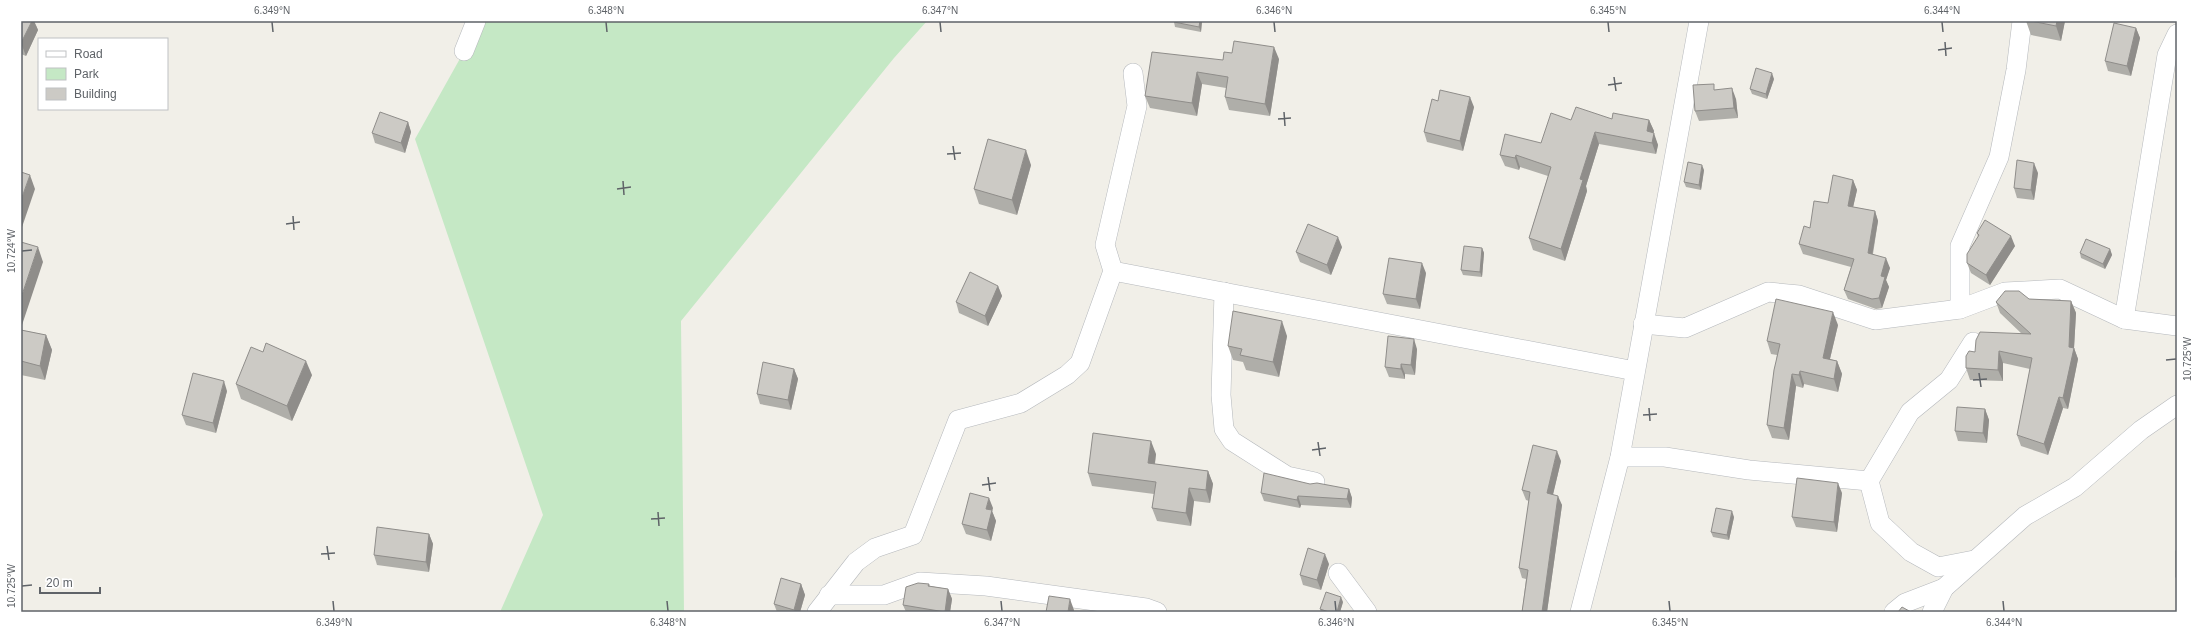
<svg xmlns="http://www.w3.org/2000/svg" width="2198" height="633" viewBox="0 0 2198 633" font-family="Arial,sans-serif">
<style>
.green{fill:#c5e8c5}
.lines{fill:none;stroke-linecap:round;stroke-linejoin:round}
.street-casing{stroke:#b5b8bc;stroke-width:20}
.street{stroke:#fff;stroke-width:19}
.wall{fill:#afaea9}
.shaded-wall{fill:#8f8d8a}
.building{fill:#cccac5;stroke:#8f8d8a}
.ticks{fill:none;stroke:#5f6368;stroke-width:1.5}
.neatline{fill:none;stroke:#5f6368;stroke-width:1.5}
.ticks-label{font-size:10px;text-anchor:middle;fill:#5f6368}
</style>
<rect width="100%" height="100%" fill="#f1efe8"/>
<!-- green -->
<path class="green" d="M481 21H927L894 58 681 321 684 612H500L543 515 415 139Z"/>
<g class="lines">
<defs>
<g id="street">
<path d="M464 51 476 21"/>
<path d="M1113 271 1635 371"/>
<path d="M1224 292 1221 395 1224 429 1232 441 1287 476 1315 482"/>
<path d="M1960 309V246L1999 157 2016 70 2022 21"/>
<path d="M2124 319 2167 55 2177 34"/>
<path d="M1643 324 1685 328 1768 292 1799 295 1875 320 1960 309 2005 292 2060 289 2124 319 2177 326"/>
<path d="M1620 457H1665L1749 470 1869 481 1910 412 1949 380 1973 342"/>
<path d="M1869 481 1880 523 1911 552 1938 567 1974 560"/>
<path d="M1338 573 1367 612"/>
<path d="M829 595H884L920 582 986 586 1146 608 1157 612"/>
<path d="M817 612 856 562 875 548 913 535 958 420 1021 403 1067 375 1080 363 1113 271 1105 245 1137 106 1133 73"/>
<path d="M1580 612 1620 457 1699 21"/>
<path d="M1894 612 1905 603 1944 588 2025 516 2075 487 2141 430 2177 405"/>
<path d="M1932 612 1944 588"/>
</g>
</defs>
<!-- street casing -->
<use href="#street" class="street-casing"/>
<!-- street -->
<use href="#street" class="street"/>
</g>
<!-- wall -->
<g class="wall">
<path d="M21 21H34L38 30 26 56 21 54Z"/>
<path d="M1202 21 1201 32 1175 27 1174 22Z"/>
<path d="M2026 21H2065L2061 41 2031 35Z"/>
<path d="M2136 28 2140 38 2131 76 2108 71 2105 61Z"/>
<path d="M1279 59 1270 116 1229 110 1225 97 1226 88 1202 84 1197 116 1150 108 1145 96 1223 60Z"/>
<path d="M1774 79 1767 99 1752 94 1750 89Z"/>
<path d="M1716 90 1736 99 1738 118 1699 121 1695 111Z"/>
<path d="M1438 101 1474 107 1463 151 1427 142 1424 132Z"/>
<path d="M1612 119 1649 120 1654 131 1653 133 1658 145 1656 154 1599 144 1586 186 1587 191 1565 261 1533 250 1529 238 1548 176 1520 167 1519 170 1505 166 1500 155 1541 143 1571 120Z"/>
<path d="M408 122 411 132 405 153 375 143 372 133Z"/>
<path d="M1031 165 1017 215 979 204 974 189Z"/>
<path d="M1704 170 1701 190 1686 187 1684 182Z"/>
<path d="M2038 173 2034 200 2017 198 2014 188Z"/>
<path d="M1853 180 1857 190 1853 207 1875 211 1878 221 1873 254 1890 268 1886 280 1889 287 1882 308 1876 309 1848 299 1844 290 1851 267 1803 254 1799 244 1828 203Z"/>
<path d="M1977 233 2015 246 1990 285 1971 273 1967 263 1978 237Z"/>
<path d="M1342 247 1331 275 1300 262 1296 252Z"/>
<path d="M1482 248 1484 253 1482 277 1463 275 1461 270Z"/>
<path d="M2110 249 2112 255 2105 269 2081 258 2080 253Z"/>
<path d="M1426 273 1420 309 1387 304 1383 294Z"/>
<path d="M998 286 1002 296 988 326 959 313 956 302Z"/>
<path d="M2029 299 2071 301 2076 313 2074 348 2078 359 2068 409 2063 408 2048 455 2021 446 2017 435 2030 369 2003 363V381L1970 380 1966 368 1975 352 2022 334 2000 313 1996 302Z"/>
<path d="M1838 325 1830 359 1837 361 1842 374 1838 392 1804 384 1803 388 1796 386 1789 440 1772 438 1767 425 1777 355 1771 354 1767 341Z"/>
<path d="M21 330 46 335 52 350 45 380 21 375Z"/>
<path d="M1287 336 1279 377 1246 370 1243 362 1233 360 1228 346Z"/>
<path d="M1417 349 1415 375 1405 374V379L1389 377 1385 367Z"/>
<path d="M794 369 798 379 791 410 760 404 757 394Z"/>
<path d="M312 375 292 421 241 399 236 384Z"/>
<path d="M227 391 216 433 186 425 182 415Z"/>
<path d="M1985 409 1989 420 1987 443 1958 441 1955 431Z"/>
<path d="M1156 454 1155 464 1208 471 1213 484 1210 503 1194 501 1191 526 1157 521 1152 508 1154 494 1092 486 1088 473Z"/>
<path d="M1561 461 1553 494 1562 505 1547 612H1522L1526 579 1522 578 1519 568 1529 501 1526 500 1522 490Z"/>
<path d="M1310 484 1349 489 1352 498 1351 508 1301 505 1300 508 1264 501 1261 493Z"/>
<path d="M1842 493 1837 532 1796 527 1792 517Z"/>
<path d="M993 508 992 511 996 521 991 541 966 534 962 524Z"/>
<path d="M1734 517 1729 540 1713 537 1711 532Z"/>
<path d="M429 534 433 544 429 572 377 565 374 555Z"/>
<path d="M1329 564 1321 590 1303 585 1300 575Z"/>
<path d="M801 584 805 595 800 612H777L774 604Z"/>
<path d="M929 584 930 586 948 589 952 599 950 612H906L903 605Z"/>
<path d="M1343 602 1340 612H1321L1320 609Z"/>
</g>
<!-- shaded-wall -->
<g class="shaded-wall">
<path d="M32 21H34L38 30 26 56 21 43Z"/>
<path d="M1200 21H1202L1201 32 1199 27Z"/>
<path d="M2057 21H2065L2061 41 2056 26Z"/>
<path d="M2136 28 2140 38 2131 76 2127 66Z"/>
<path d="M1274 47 1279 59 1270 116 1265 104Z"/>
<path d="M1197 72 1202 84 1197 116 1192 103Z"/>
<path d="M1772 73 1774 79 1767 99 1766 94Z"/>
<path d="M1732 88 1736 99 1738 118 1734 108Z"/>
<path d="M1470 97 1474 107 1463 151 1460 141Z"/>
<path d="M1649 120 1654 131 1651 142 1647 131Z"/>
<path d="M408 122 411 132 405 153 401 143Z"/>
<path d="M1595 132 1599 144 1586 186 1587 191 1565 261 1561 249 1580 179Z"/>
<path d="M1654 133 1658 145 1656 154 1652 143Z"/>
<path d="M1026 150 1031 165 1017 215 1012 200Z"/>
<path d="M1516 155 1520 167 1519 170 1515 158Z"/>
<path d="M2034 163 2038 173 2034 200 2031 190Z"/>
<path d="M1702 165 1704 170 1701 190 1699 185Z"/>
<path d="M30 175 35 189 21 230V200Z"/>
<path d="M1853 180 1857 190 1851 216 1848 206Z"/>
<path d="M1875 211 1878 221 1871 262 1868 253Z"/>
<path d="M2011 236 2015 246 1990 285 1986 275Z"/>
<path d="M1338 237 1342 247 1331 275 1327 265Z"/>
<path d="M38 247 43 262 21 328V298Z"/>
<path d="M1482 248 1484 253 1482 277 1480 272Z"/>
<path d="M2110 249 2112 255 2105 269 2103 264Z"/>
<path d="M1886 258 1890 268 1886 280 1889 287 1882 308 1879 298 1881 276Z"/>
<path d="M1422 263 1426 273 1420 309 1416 299Z"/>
<path d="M998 286 1002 296 988 326 985 316Z"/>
<path d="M2071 301 2076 313 2074 348 2078 359 2068 409 2063 398 2069 347Z"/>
<path d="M1833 312 1838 325 1827 371 1823 358Z"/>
<path d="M1282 321 1287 336 1279 377 1273 362Z"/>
<path d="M46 335 52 350 45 380 40 366Z"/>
<path d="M1414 339 1417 349 1415 375 1411 365Z"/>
<path d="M1999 351 2003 363V381L1998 370Z"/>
<path d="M306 361 312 375 292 421 287 406Z"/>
<path d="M1837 361 1842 374 1838 392 1834 379Z"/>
<path d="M1401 364 1405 374V379L1401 369Z"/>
<path d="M794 369 798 379 791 410 788 400Z"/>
<path d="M1800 371 1804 384 1803 388 1799 375Z"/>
<path d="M1792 374 1796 386 1789 440 1784 428Z"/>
<path d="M224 381 227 391 216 433 213 423Z"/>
<path d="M2059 397 2063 408 2048 455 2044 444Z"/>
<path d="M1985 409 1989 420 1987 443 1983 433Z"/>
<path d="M1151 441 1156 454 1153 476 1148 463Z"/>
<path d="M1557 451 1561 461 1551 503 1547 493Z"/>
<path d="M1208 471 1213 484 1210 503 1206 490Z"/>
<path d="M1838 483 1842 493 1837 532 1834 522Z"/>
<path d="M1189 488 1194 501 1191 526 1186 513Z"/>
<path d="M1349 489 1352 498 1351 508 1347 499Z"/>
<path d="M1298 496 1301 505 1300 508 1297 500Z"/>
<path d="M1558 496 1562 505 1547 612H1542Z"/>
<path d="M989 498 993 508 992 511 996 521 991 541 987 530 986 509Z"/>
<path d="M1732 511 1734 517 1729 540 1727 535Z"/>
<path d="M429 534 433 544 429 572 426 562Z"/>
<path d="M1325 554 1329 564 1321 590 1317 580Z"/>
<path d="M801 584 805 595 800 612H795L794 610Z"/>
<path d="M948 589 952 599 950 612H945Z"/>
<path d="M1341 597 1343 602 1340 612H1337Z"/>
<path d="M1070 599 1074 610V612H1068Z"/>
</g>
<!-- building -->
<g class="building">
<path d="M21 21H32L21 43Z"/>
<path d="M1174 21H1200L1199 27 1174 22Z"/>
<path d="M2031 21H2057L2056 26Z"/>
<path d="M2114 23 2136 28 2127 66 2105 61Z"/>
<path d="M1234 41 1274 47 1265 104 1225 97 1228 77 1197 72 1192 103 1145 96 1152 52 1223 60 1224 52 1232 53Z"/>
<path d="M1756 68 1772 73 1766 94 1750 89Z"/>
<path d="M1714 84V90L1732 88 1734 108 1695 111 1693 85Z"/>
<path d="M1440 90 1470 97 1460 141 1424 132 1432 99 1438 101Z"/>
<path d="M1576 107 1612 119 1613 113 1649 120 1647 131 1654 133 1652 143 1595 132 1580 179 1583 180 1561 249 1529 238 1551 167 1516 155 1515 158 1500 155 1505 134 1541 143 1551 113 1571 120Z"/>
<path d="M380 112 408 122 401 143 372 133Z"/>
<path d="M988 139 1026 150 1012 200 974 189Z"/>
<path d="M2017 160 2034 163 2031 190 2014 188Z"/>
<path d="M1688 162 1702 165 1699 185 1684 182Z"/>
<path d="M21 172 30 175 21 200Z"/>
<path d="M1833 175 1853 180 1848 206 1875 211 1868 253 1886 258 1881 276 1885 277 1879 298 1872 299 1844 290 1854 259 1799 244 1804 226 1810 228 1814 201 1828 203Z"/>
<path d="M1985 220 2011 236 1986 275 1967 263V254L1979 235 1977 233Z"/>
<path d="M1308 224 1338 237 1327 265 1296 252Z"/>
<path d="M2086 239 2110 249 2103 264 2080 253Z"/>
<path d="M21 242 38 247 21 298Z"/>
<path d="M1464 246 1482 248 1480 272 1461 270Z"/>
<path d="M1389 258 1422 263 1416 299 1383 294Z"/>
<path d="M970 272 998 286 985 316 956 302Z"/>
<path d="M2005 291H2019L2029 299 2071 301 2069 347 2074 348 2063 398 2059 397 2044 444 2017 435 2032 358 1999 351 1998 370 1966 368V356L1969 351 1975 352 1976 340 1980 332 2031 334 1996 302Z"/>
<path d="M1776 299 1833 312 1823 358 1837 361 1834 379 1800 371 1799 375 1792 374 1784 428 1767 425 1774 370 1780 344 1767 341Z"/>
<path d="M1233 311 1282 321 1273 362 1240 355 1242 349 1228 346Z"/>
<path d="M21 330 46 335 40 366 21 361Z"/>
<path d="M1388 336 1414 339 1411 365 1401 364V369L1385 367Z"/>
<path d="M266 343 306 361 287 406 236 384 251 347 263 352Z"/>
<path d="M763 362 794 369 788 400 757 394Z"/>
<path d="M193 373 224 381 213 423 182 415Z"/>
<path d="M1957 407 1985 409 1983 433 1955 431Z"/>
<path d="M1093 433 1151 441 1148 463 1208 471 1206 490 1189 488 1186 513 1152 508 1156 482 1088 473Z"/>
<path d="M1533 445 1557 451 1547 493 1558 496 1542 612H1522L1528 570 1519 568 1530 492 1522 490Z"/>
<path d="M1264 473 1310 484 1317 483 1349 489 1347 499 1298 496 1297 500 1261 493Z"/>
<path d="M1797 478 1838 483 1834 522 1792 517Z"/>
<path d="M970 493 989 498 986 509 992 510 987 530 962 524Z"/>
<path d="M1716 508 1732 511 1727 535 1711 532Z"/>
<path d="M377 527 429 534 426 562 374 555Z"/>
<path d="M1308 548 1325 554 1317 580 1300 575Z"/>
<rect x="2176" y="551" width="1" height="26"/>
<path d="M781 578 801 584 794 610 774 604Z"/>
<path d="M918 583 929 584 928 586 948 589 945 612 903 605 906 587Z"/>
<path d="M1326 592 1341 597 1337 612H1329L1320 609Z"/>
<path d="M1049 596 1070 599 1068 612H1046Z"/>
<path d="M1902 607 1911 612H1898Z"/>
</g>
<!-- ticks -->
<path class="ticks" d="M272 22 273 32M606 22 607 32M940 22 941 32M1274 22 1275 32M1608 22 1609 32M1942 22 1943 32M1945 42 1946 56M1938 50 1952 48M1614 77 1616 91M1608 85 1622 83M1284 112 1285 126M1278 119 1291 118M953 146 955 160M947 154 961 153M623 181 624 195M617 189 631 187M293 216 294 230M286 224 300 222M22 251 32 250M2166 360 2176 359M1979 373 1981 387M1973 380 1987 379M1649 408 1650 421M1643 415 1657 414M1318 442 1320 456M1312 450 1326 448M988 477 990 491M982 485 996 483M658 512 659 526M651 519 665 518M327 546 329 560M321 554 335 553M22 586 32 585M333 601 334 611M667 601 668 611M1001 601 1002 611M1335 601 1336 611M1669 601 1670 611M2003 601 2004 611"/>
<!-- border -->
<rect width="2198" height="633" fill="none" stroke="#ffffff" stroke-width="44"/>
<!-- legend -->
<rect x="38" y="38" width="130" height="72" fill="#ffffff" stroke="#bfc1c3"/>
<rect x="46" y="51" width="20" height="6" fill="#ffffff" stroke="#bfc1c3"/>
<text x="74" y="58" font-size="12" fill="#5f6368">Road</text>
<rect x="46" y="68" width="20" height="12" fill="#c5e8c5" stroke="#bfc1c3"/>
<text x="74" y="78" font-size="12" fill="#5f6368">Park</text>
<rect x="46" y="88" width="20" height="12" fill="#cccac5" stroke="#bfc1c3"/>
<text x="74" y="98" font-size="12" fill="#5f6368">Building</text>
<!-- scale -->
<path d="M40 587v6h60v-6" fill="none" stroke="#5f6368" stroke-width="2"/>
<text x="46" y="587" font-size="12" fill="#5f6368" stroke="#ffffff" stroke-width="3" paint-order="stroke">20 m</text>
<rect x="22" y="22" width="2154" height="589" class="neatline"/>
<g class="ticks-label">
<text x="272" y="14">6.349°N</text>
<text x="606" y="14">6.348°N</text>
<text x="940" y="14">6.347°N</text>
<text x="1274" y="14">6.346°N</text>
<text x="1608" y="14">6.345°N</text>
<text x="1942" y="14">6.344°N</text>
<text transform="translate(11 251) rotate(-90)" y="4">10.724°W</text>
<text transform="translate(2187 359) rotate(-90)" y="4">10.725°W</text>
<text transform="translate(11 586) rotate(-90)" y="4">10.725°W</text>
<text x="334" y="626">6.349°N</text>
<text x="668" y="626">6.348°N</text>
<text x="1002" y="626">6.347°N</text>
<text x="1336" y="626">6.346°N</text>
<text x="1670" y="626">6.345°N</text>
<text x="2004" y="626">6.344°N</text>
</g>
</svg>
